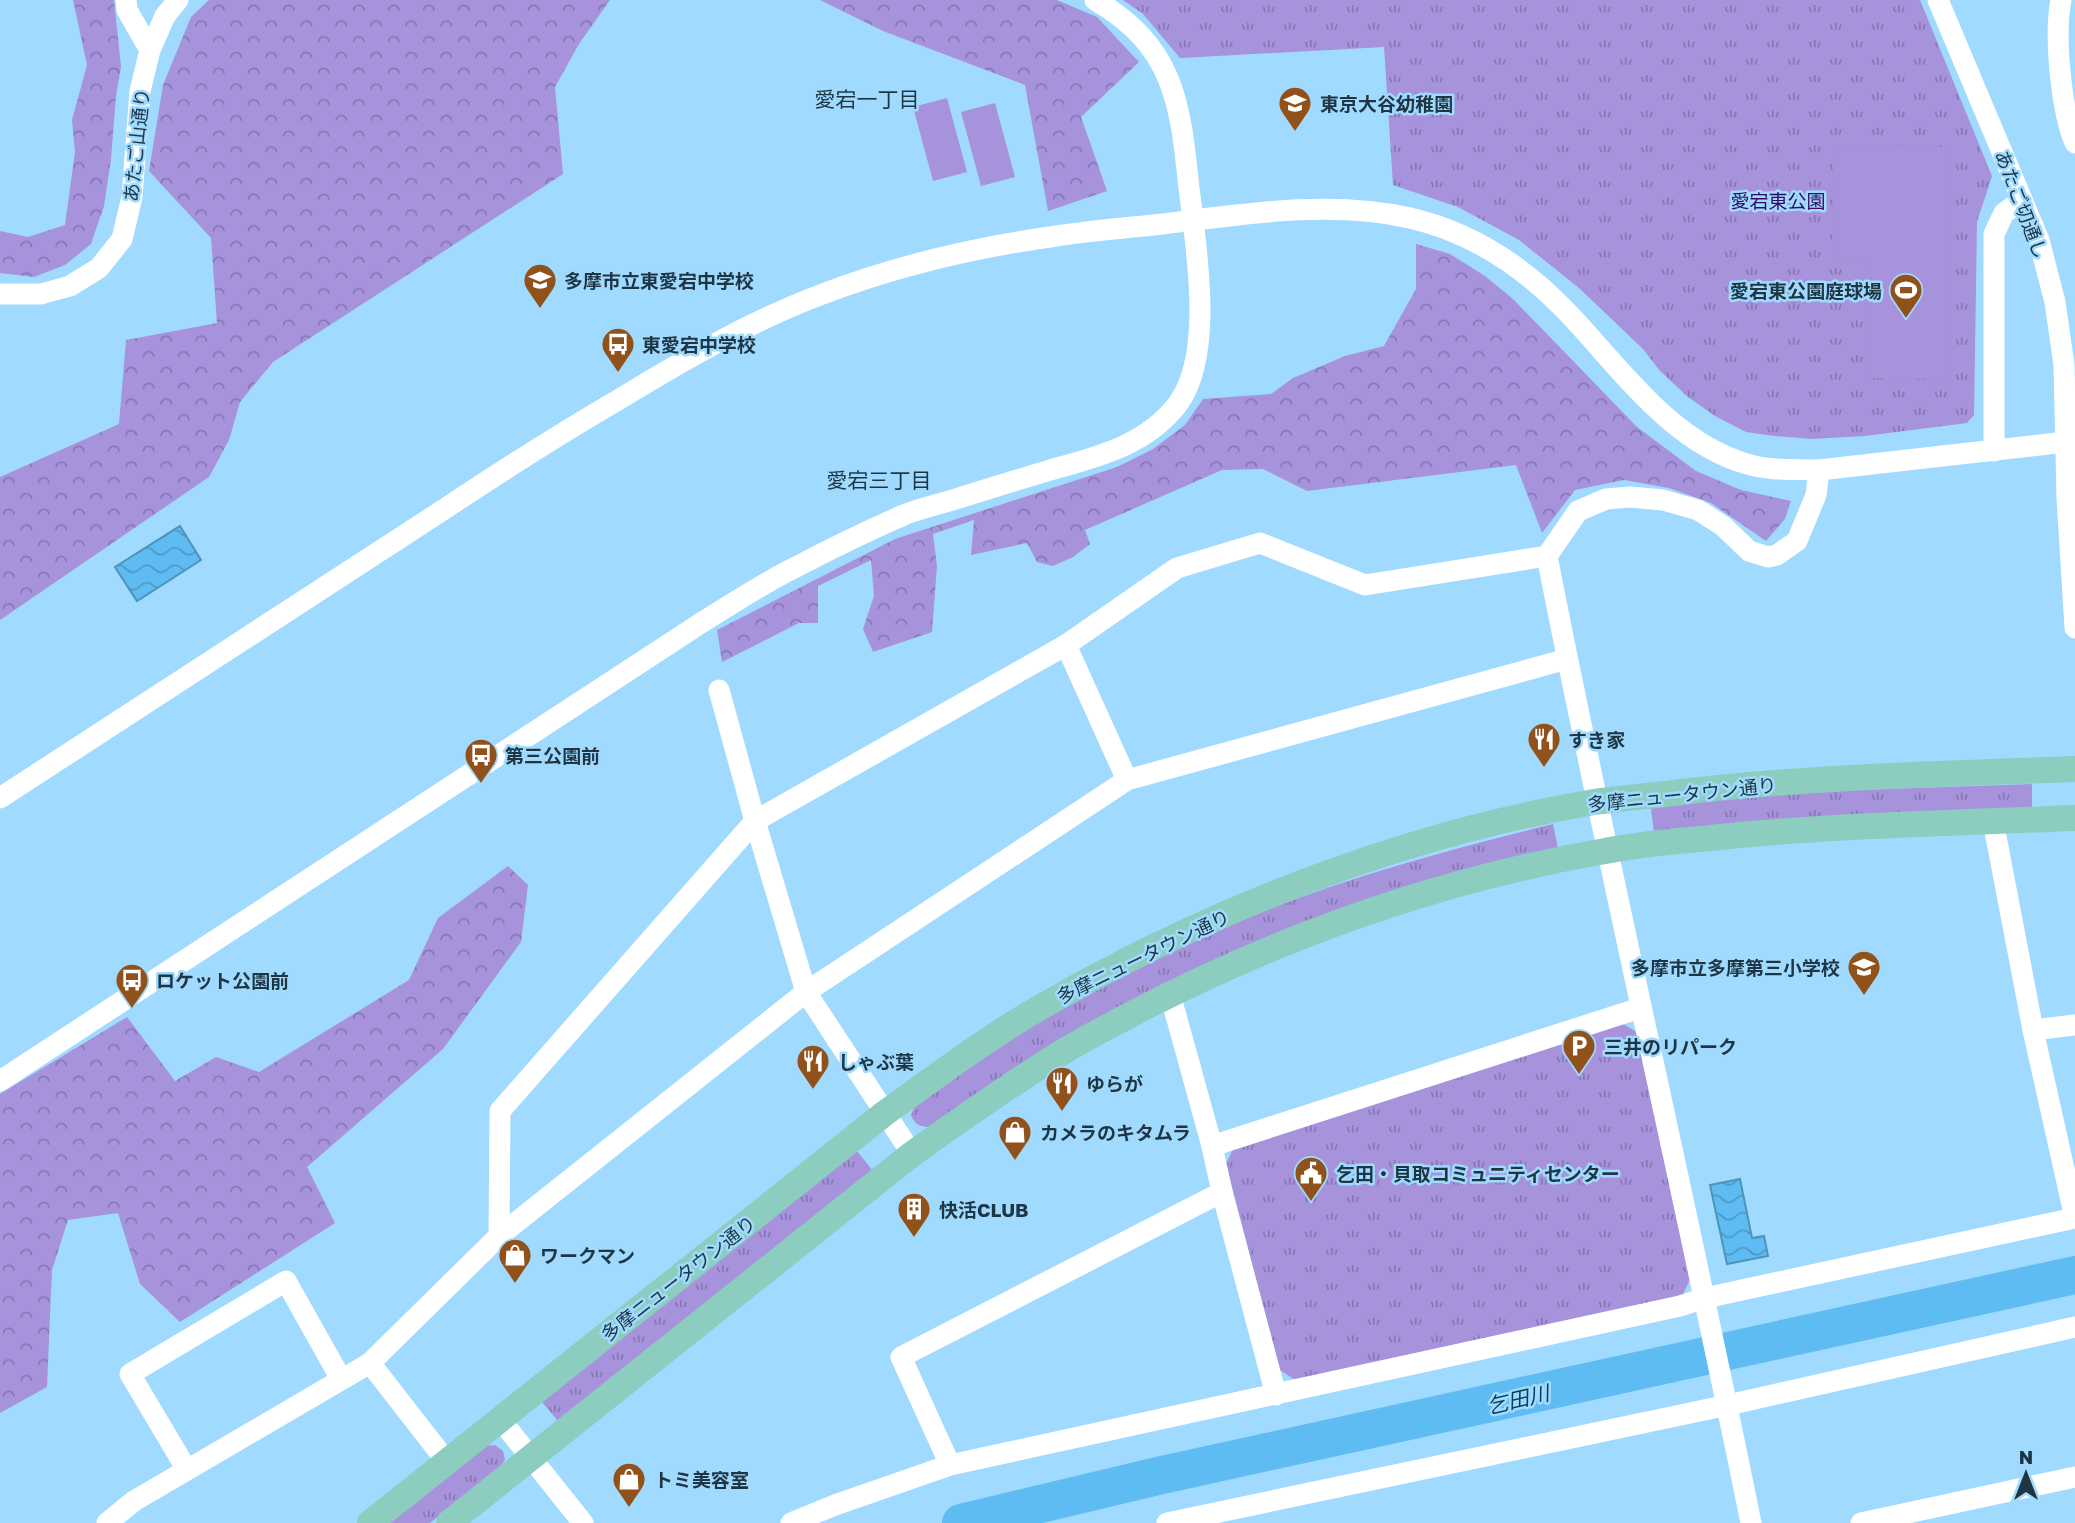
<svg xmlns="http://www.w3.org/2000/svg" width="2075" height="1523" viewBox="0 0 2075 1523" font-family="'Golos Text','Noto Sans JP',sans-serif">
<style>
.grass{fill:url(#grass-tufts)}
.forest{fill:url(#forest-crowns)}
.pitch{fill:#a792dc}
.water{fill:url(#water-waves);stroke:#4c94be;stroke-width:2}
.lines{fill:none;stroke-linecap:round;stroke-linejoin:round}
.river{stroke:#5fbcf2;stroke-width:38}
.minor{stroke:#fff;stroke-width:21}
.major{stroke:#8ccdc0;stroke-width:26}
.labels{text-anchor:middle;dominant-baseline:central;stroke-width:5;stroke-linejoin:round;paint-order:stroke}
.poi-label{font-size:19px;font-weight:bold;fill:#1e3644;stroke:#a0dafe;text-anchor:start}
.street-label{font-size:19px;fill:#1e3644;stroke:#a0dafe}
.park-label{font-size:19px;fill:#340965;stroke:#a0dafe}
.neighbourhood-label{font-size:21px;fill:#1e3644;stroke:#a0dafe}
.water-label{font-size:21px;font-style:italic;fill:#073e59;stroke:#a0dafe}
</style>
<defs>
<pattern id="grass-tufts" width="24" height="20" patternUnits="userSpaceOnUse" patternTransform="scale(1.75)"><rect width="24" height="20" fill="#a792dc"/><path d="M3 7l-1-3M5 7V3M7 7l1-3M15 17l-1-3M17 17v-4M19 17l1-3" fill="none" stroke="#8778b4"/></pattern>
<pattern id="forest-crowns" width="20" height="18" patternUnits="userSpaceOnUse" patternTransform="scale(1.75)"><rect width="20" height="18" fill="#a792dc"/><path d="M2 6a3 3 0 1 1 6 0M12 15a3 3 0 1 1 6 0" fill="none" stroke="#8778b4"/></pattern>
<pattern id="water-waves" width="16" height="10" patternUnits="userSpaceOnUse" patternTransform="scale(1.75)"><rect width="16" height="10" fill="#5fbcf2"/><path d="M0 5q4-4 8 0t8 0" fill="none" stroke="#4e9ac6"/></pattern>
</defs>
<rect width="100%" height="100%" fill="#a0dafe"/>
<!-- grass -->
<g class="grass">
<path d="M1123 0H1920L1992 176 1977 222 1974 415 1967 423 1865 436 1813 439 1774 436 1746 432 1715 416 1688 397 1660 371 1643 349 1579 288 1519 240 1458 207 1393 185 1384 47 1180 58 1143 14Z"/>
<path d="M2032 784V811L1654 833 1651 808 1729 798 1858 790Z"/>
<path d="M1553 824 1558 848 1357 905 931 1127C920 1127 915 1125 911 1115L914 1108C958 1076 1003 1043 1050 1016 1115 978 1184 943 1254 915 1351 876 1452 849 1553 824Z"/>
<path d="M1618 1021 1637 1032 1690 1279 1680 1301 1301 1384 1280 1370 1226 1164 1234 1147Z"/>
<path d="M857 1151 873 1171 558 1421 542 1402Z"/>
<path d="M495 1445 503 1451 505 1460 499 1468 430 1523H389L485 1446Z"/>
</g>
<!-- forest -->
<g class="forest">
<path d="M73 0H114L121 67 116 96 111 159 104 206 91 244 65 265 34 277 0 273V231L28 237 65 225 75 152 72 120 87 65Z"/>
<path d="M209 0H610L579 44 555 87 563 174 273 362 240 402 229 440 209 477 0 620V477L119 424 126 340 217 323 211 238 149 171 163 85 191 17Z"/>
<path d="M820 0H1057L1097 17 1139 62 1081 117 1107 191 1048 211 1025 85 883 31Z"/>
<path d="M1416 244 1450 254 1485 276 1513 299 1637 427 1696 471 1741 490 1791 501 1785 519 1766 541 1711 503 1669 488 1624 480 1575 490 1542 533 1516 465 1307 491 1263 469 1222 470 1085 530 1090 544 1073 557 1053 566 1037 562 1027 543 971 555 974 520 933 534 937 566 932 632 873 652 863 629 874 596 871 560 818 586V623H799L722 662 717 630 895 539 1117 467 1153 449 1185 425 1203 399 1271 394 1293 378 1345 356 1384 346 1416 289Z"/>
<path d="M508 866 528 885 521 942 443 1049 307 1167 335 1223 180 1322 140 1284 118 1213 68 1220 52 1270 47 1387 0 1413V1094L127 1017 175 1081 216 1057 259 1072 409 980 438 918Z"/>
</g>
<!-- pitch -->
<g class="pitch">
<path d="M947 98 967 172 933 181 913 107Z"/>
<path d="M995 103 1015 177 981 186 961 112Z"/>
<path d="M1833 145 1949 147 1946 379 1864 378 1866 262 1832 261Z"/>
</g>
<!-- water -->
<g class="water">
<path d="M180 526 201 560 137 601 115 567Z"/>
<path d="M1740 1179 1752 1238 1764 1236 1768 1256 1727 1264 1710 1185Z"/>
</g>
<g class="lines">
<!-- river -->
<path class="river" d="M961 1523 1162 1475 2075 1275"/>
<!-- minor -->
<g class="minor">
<path d="M126 0 127 10 150 50"/>
<path d="M1938 0 2039 240 2055 302 2064 365 2067 498 2075 628"/>
<path d="M2061 0C2054 35 2061 110 2075 143"/>
<path d="M0 294H41L70 286 99 268 122 239 132 197 140 91 150 50 165 16 178 0"/>
<path d="M1994 451V234L2004 213 2022 200"/>
<path d="M1547 556C1610 879 1686 1200 1751 1523"/>
<path d="M1066 645 1127 780"/>
<path d="M719 690 755 821 806 992 912 1154"/>
<path d="M0 798C148 702 295 606 443 510 500 472 558 435 618 400 682 361 749 322 820 295 893 267 972 248 1050 237 1087 231 1125 228 1163 224 1244 214 1329 200 1410 218 1471 232 1524 267 1567 312 1620 367 1670 442 1747 464 1770 471 1795 469 1819 470L2075 441"/>
<path d="M1170 994 1212 1146 1222 1192 1276 1395"/>
<path d="M2033 1030 2075 1025"/>
<path d="M0 1081 701 623C732 604 763 583 796 567 832 548 869 530 906 514 922 508 940 504 956 499 987 489 1017 480 1047 471 1095 457 1144 447 1177 405 1215 356 1196 247 1189 188 1180 103 1175 47 1095 0"/>
<path d="M1212 1146 1640 1008"/>
<path d="M499 1236 500 1111 755 821 1066 645 1177 568 1260 543 1365 585 1547 556 1578 511 1606 499 1630 497 1663 500 1698 510 1723 526 1749 551 1768 557 1777 555 1797 541 1816 495 1819 470"/>
<path d="M370 1363 447 1462"/>
<path d="M500 1419 583 1523"/>
<path d="M950 1465 901 1357 1222 1192"/>
<path d="M187 1470 130 1374 286 1281 341 1379"/>
<path d="M107 1523 134 1501 370 1363 499 1236 806 992 1127 780 1567 659"/>
<path d="M791 1523 835 1505 950 1465 1680 1306 1705 1298 2075 1218 2033 1030 1993 821"/>
<path d="M1167 1523 1728 1405 2075 1327"/>
<path d="M1861 1523 2075 1477"/>
</g>
<!-- major -->
<g class="major">
<path d="M370 1523 885 1113C938 1075 991 1035 1048 1003 1215 908 1404 834 1594 802 1615 799 1636 797 1657 795 1796 777 1935 774 2075 769"/>
<path d="M449 1523 912 1154C963 1118 1013 1082 1066 1050 1086 1038 1106 1028 1126 1017 1276 938 1438 880 1605 851 1639 844 1675 841 1710 838 1831 825 1953 823 2075 818"/>
</g>
</g>
<!-- icons -->
<defs>
<symbol id="school-pin" viewBox="-11 -11 22 30"><path d="M0 17L-7.5 6A9.5 9.5 0 1 1 7.5 6Z" fill="#91511a" stroke="#a0dafe"/><path d="M0-5L7-2L0 1L-7-2ZM-4 1L0 2.5L4 1V4Q0 6-4 4Z" fill="#fff"/></symbol>
<symbol id="stadium-pin" viewBox="-11 -11 22 30"><path d="M0 17L-7.5 6A9.5 9.5 0 1 1 7.5 6Z" fill="#91511a" stroke="#a0dafe"/><path d="M0-5a6.5 5 0 1 0 0 10a6.5 5 0 1 0 0-10ZM-3.5-1.8h7v3.6h-7Z" fill="#fff"/></symbol>
<symbol id="bus-pin" viewBox="-11 -11 22 30"><path d="M0 17L-7.5 6A9.5 9.5 0 1 1 7.5 6Z" fill="#91511a" stroke="#a0dafe"/><path d="M-5-6H5V4H4V6H2V4H-2V6H-4V4H-5ZM-3.5-4V0h7V-4ZM-3.5 1.2v1.5H-2V1.2ZM2 1.2v1.5H3.5V1.2Z" fill="#fff"/></symbol>
<symbol id="restaurant-pin" viewBox="-11 -11 22 30"><path d="M0 17L-7.5 6A9.5 9.5 0 1 1 7.5 6Z" fill="#91511a" stroke="#a0dafe"/><path d="M-5-6h1v4h1v-4h1v4h1v-4h1v5L-1.5 .5V6h-2V.5L-5-1ZM5-6V6H3V1.5H1.5Q1.5-4 5-6Z" fill="#fff"/></symbol>
<symbol id="parking-pin" viewBox="-11 -11 22 30"><path d="M0 17L-7.5 6A9.5 9.5 0 1 1 7.5 6Z" fill="#91511a" stroke="#a0dafe"/><path d="M-3.5-5.5H1a3.5 3.5 0 0 1 0 7H-1V5.5H-3.5ZM-1-3.4V-.6H.8a1.4 1.4 0 0 0 0-2.8Z" fill="#fff"/></symbol>
<symbol id="shop-pin" viewBox="-11 -11 22 30"><path d="M0 17L-7.5 6A9.5 9.5 0 1 1 7.5 6Z" fill="#91511a" stroke="#a0dafe"/><path d="M-5-2.5h2.3a2.7 3.5 0 0 1 5.4 0H5L5.5 6h-11ZM-1.5-2.5h3a1.5 2.3 0 0 0-3 0Z" fill="#fff"/></symbol>
<symbol id="civic-pin" viewBox="-11 -11 22 30"><path d="M0 17L-7.5 6A9.5 9.5 0 1 1 7.5 6Z" fill="#91511a" stroke="#a0dafe"/><path d="M-.6-6.5H3V-4.5H.6V-3L4-1V1h2V6H-6V1h2V-1L-.6-3ZM-1.2 2.5V6h2.4V2.5Z" fill="#fff"/></symbol>
<symbol id="building-pin" viewBox="-11 -11 22 30"><path d="M0 17L-7.5 6A9.5 9.5 0 1 1 7.5 6Z" fill="#91511a" stroke="#a0dafe"/><path d="M-4-6H4V6H1V3H-1V6H-4ZM-2.5-4.3h1.7v1.8h-1.7ZM.8-4.3h1.7v1.8H.8ZM-2.5-1h1.7V.8h-1.7ZM.8-1h1.7V.8H.8Z" fill="#fff"/></symbol>
</defs>
<g fill-rule="evenodd">
<use href="#school-pin" x="1276" y="84" width="38" height="52"/>
<use href="#school-pin" x="521" y="261" width="38" height="52"/>
<use href="#stadium-pin" x="1887" y="271" width="38" height="52"/>
<use href="#bus-pin" x="599" y="325" width="38" height="52"/>
<use href="#restaurant-pin" x="1525" y="720" width="38" height="52"/>
<use href="#bus-pin" x="462" y="736" width="38" height="52"/>
<use href="#school-pin" x="1845" y="948" width="38" height="52"/>
<use href="#bus-pin" x="113" y="961" width="38" height="52"/>
<use href="#parking-pin" x="1560" y="1027" width="38" height="52"/>
<use href="#restaurant-pin" x="794" y="1042" width="38" height="52"/>
<use href="#restaurant-pin" x="1043" y="1064" width="38" height="52"/>
<use href="#shop-pin" x="996" y="1113" width="38" height="52"/>
<use href="#civic-pin" x="1292" y="1154" width="38" height="52"/>
<use href="#building-pin" x="895" y="1190" width="38" height="52"/>
<use href="#shop-pin" x="496" y="1236" width="38" height="52"/>
<use href="#shop-pin" x="610" y="1460" width="38" height="52"/>
</g>
<g class="labels">
<!-- poi labels -->
<g class="poi-label">
<text x="1320" y="103">東京大谷幼稚園</text>
<text x="564" y="280">多摩市立東愛宕中学校</text>
<text x="1882" y="290" text-anchor="end">愛宕東公園庭球場</text>
<text x="642" y="344">東愛宕中学校</text>
<text x="1568" y="739">すき家</text>
<text x="505" y="755">第三公園前</text>
<text x="1840" y="967" text-anchor="end">多摩市立多摩第三小学校</text>
<text x="156" y="980">ロケット公園前</text>
<text x="1604" y="1046">三井のリパーク</text>
<text x="838" y="1061">しゃぶ葉</text>
<text x="1086" y="1083">ゆらが</text>
<text x="1040" y="1132">カメラのキタムラ</text>
<text x="1336" y="1173">乞田・貝取コミュニティセンター</text>
<text x="939" y="1209">快活CLUB</text>
<text x="540" y="1255">ワークマン</text>
<text x="654" y="1479">トミ美容室</text>
</g>
<!-- street labels -->
<g class="street-label">
<text transform="translate(136 145) rotate(-84)">あたご山通り</text>
<text transform="translate(2022 204) rotate(69)">あたご切通し</text>
<text transform="translate(1682 794) rotate(-6)">多摩ニュータウン通り</text>
<text transform="translate(1143 956) rotate(-26)">多摩ニュータウン通り</text>
<text transform="translate(678 1278) rotate(-38)">多摩ニュータウン通り</text>
</g>
<!-- park labels -->
<g class="park-label">
<text x="1778" y="200">愛宕東公園</text>
</g>
<!-- neighbourhood labels -->
<g class="neighbourhood-label">
<text x="867" y="99">愛宕一丁目</text>
<text x="879" y="480">愛宕三丁目</text>
</g>
<!-- water labels -->
<g class="water-label">
<text transform="translate(1518 1399) rotate(-13)">乞田川</text>
</g>
</g>
<!-- north arrow -->
<g transform="translate(2026 1474)" stroke="#a0dafe" stroke-width="5" paint-order="stroke">
<path d="M0-5L12 26L0 18L-12 26Z" fill="#1e3644"/>
<text y="-10" font-size="19" font-weight="bold" text-anchor="middle" fill="#1e3644">N</text>
</g>
</svg>
